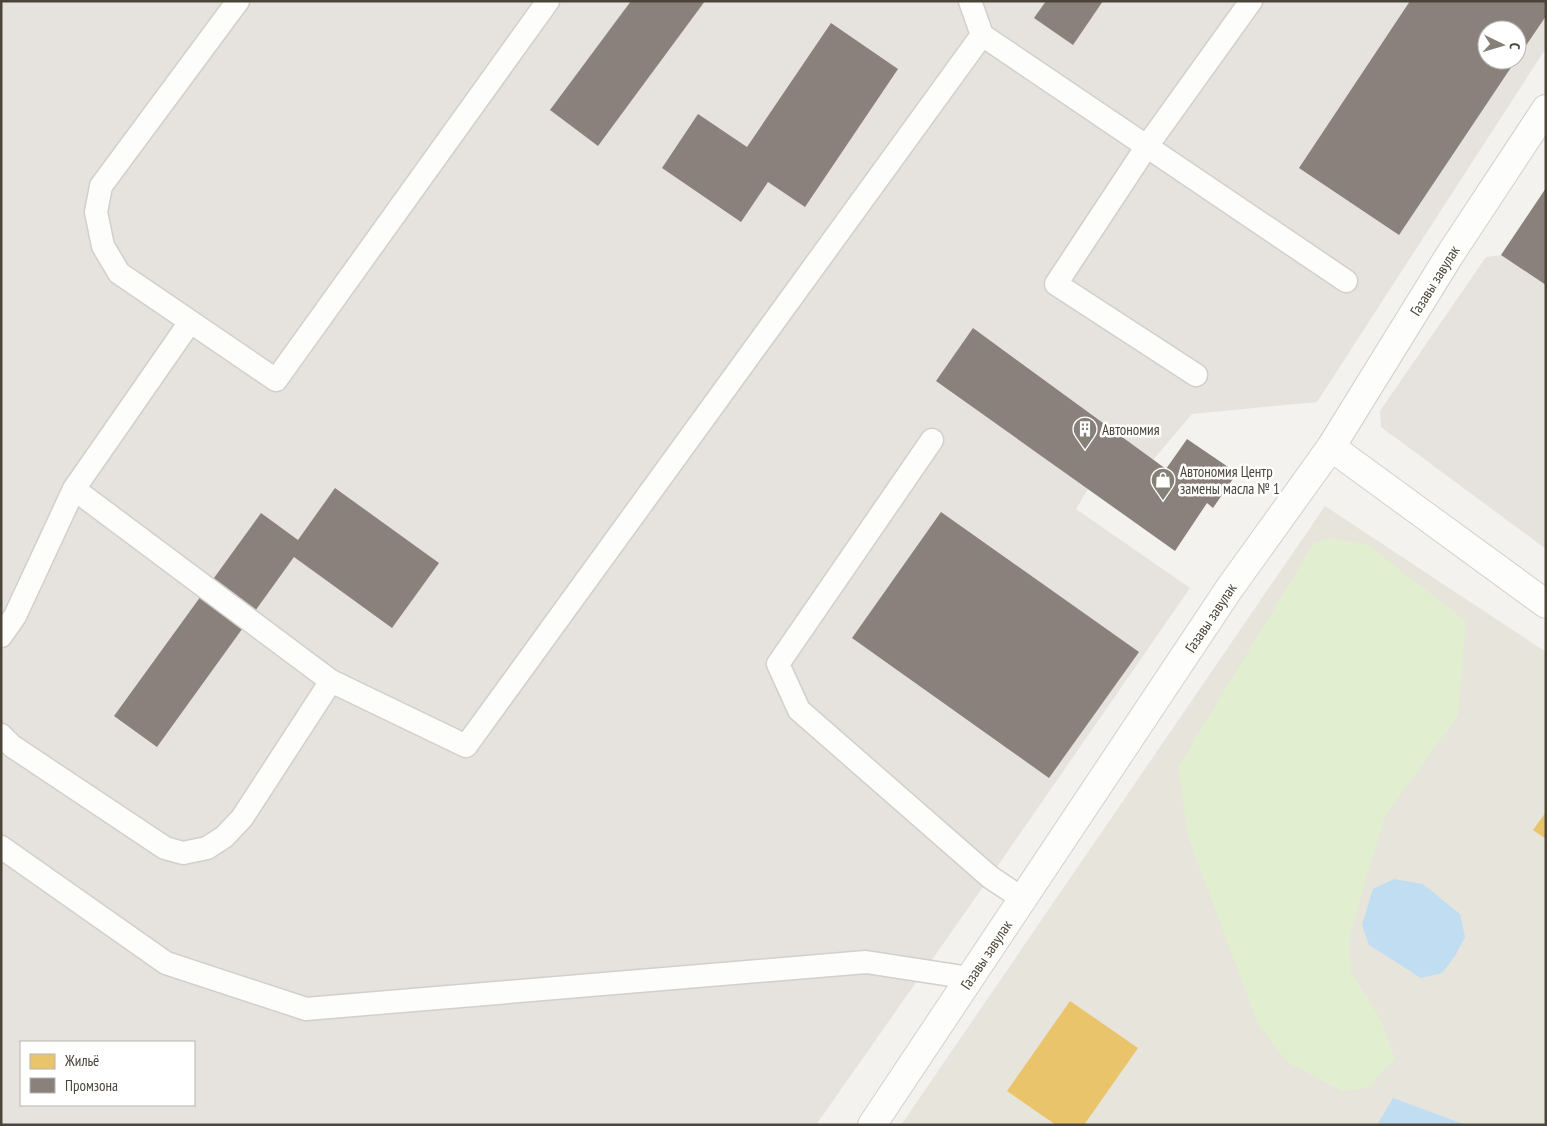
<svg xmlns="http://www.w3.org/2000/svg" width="1547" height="1126" viewBox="0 0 1547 1126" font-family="'PT Sans Narrow',sans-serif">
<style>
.residential{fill:#e7e4dc}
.industrial{fill:#e6e2de;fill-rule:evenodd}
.green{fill:#e1eecf}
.water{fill:#c0ddf1}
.homes{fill:#e9c46a}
.industry{fill:#8a817c}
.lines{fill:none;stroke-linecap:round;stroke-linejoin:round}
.lane-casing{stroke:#d2d0cb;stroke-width:25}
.street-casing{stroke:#d2d0cb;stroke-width:30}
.lane{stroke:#fdfdfc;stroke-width:22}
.street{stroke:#fdfdfc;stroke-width:28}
.labels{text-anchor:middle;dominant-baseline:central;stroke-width:5;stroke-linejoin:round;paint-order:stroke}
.street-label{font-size:15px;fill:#4b4439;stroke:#fff}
.poi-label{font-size:15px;fill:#4b4439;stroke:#fff;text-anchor:start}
</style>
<rect width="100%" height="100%" fill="#f4f2ee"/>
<!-- residential -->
<path class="residential" d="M1325 506 1546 652V1125H901Z"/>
<!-- industrial -->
<g class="industrial">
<path d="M1 1H1546V48L1317 402 1192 414 1153 460 1088 489 1076 509 1190 588 990 877 816 1125H1ZM1487 30H1517V60H1487ZM21 1042H194V1105H21Z"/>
<path d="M1546 188V549L1381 427 1380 411 1486 257 1501 255Z"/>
</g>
<!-- green -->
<path class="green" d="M1333 538 1368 545 1466 621 1458 715 1385 816 1349 938 1351 972 1381 1020 1395 1059 1367 1088 1342 1091 1287 1062 1258 1024 1188 837 1178 767 1314 543Z"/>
<!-- water -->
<g class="water">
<path d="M1394 879 1423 884 1460 914 1465 937 1455 956 1442 973 1421 978 1369 945 1362 925 1373 889Z"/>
<path d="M1393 1098 1466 1125H1377Z"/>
</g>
<!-- homes -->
<g class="homes">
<path d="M1546 812V839L1533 830Z"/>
<path d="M1070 1001 1138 1048 1084 1125H1056L1007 1091Z"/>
</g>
<!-- industry -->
<g class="industry">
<path d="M631 1H705L598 146 550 110Z"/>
<path d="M1046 1H1103L1073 45 1034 18Z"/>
<path d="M1410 1H1546V16L1517 59V30H1487V60H1516L1399 235 1299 168Z"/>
<path d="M831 23 898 69 805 207 768 182 741 222 662 168 698 114 747 147Z"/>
<path d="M1546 188V285L1501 255Z"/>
<path d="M973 328 1166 469 1187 439 1237 473 1213 508 1207 503 1175 551 936 381Z"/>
<path d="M335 488 439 563 392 628 294 557 157 747 114 716 261 513 298 540Z"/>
<path d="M941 512 1139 652 1049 778 852 638Z"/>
</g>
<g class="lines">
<defs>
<g id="lane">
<path d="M238 1 101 186 96 212 103 246 119 273 276 380 548 1"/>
<path d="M982 35 1346 281"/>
<path d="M1196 375 1056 284 1147 146 1251 1"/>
<path d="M932 440 778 664 799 710 990 877 1023 899"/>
<path d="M74 489 331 681"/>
<path d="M1 636 15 616 74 489 190 322"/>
<path d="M1 735 12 746 165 848 183 853 207 848 224 837 242 818 331 681 466 746 982 35 970 1"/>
<path d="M1 847 166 963 306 1009 866 962 970 978"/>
</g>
<g id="street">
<path d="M1331 447 1546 604"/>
<path id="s1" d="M872 1125 1229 589 1331 447 1451 253 1546 109"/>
</g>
</defs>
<!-- lane casing -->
<use href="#lane" class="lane-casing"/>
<!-- street casing -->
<use href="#street" class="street-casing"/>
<!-- lane -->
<use href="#lane" class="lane"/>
<!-- street -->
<use href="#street" class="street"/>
</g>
<!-- icons -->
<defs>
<symbol id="building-pin" viewBox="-11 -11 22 30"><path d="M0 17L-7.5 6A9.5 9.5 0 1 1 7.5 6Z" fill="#868178" stroke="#fff"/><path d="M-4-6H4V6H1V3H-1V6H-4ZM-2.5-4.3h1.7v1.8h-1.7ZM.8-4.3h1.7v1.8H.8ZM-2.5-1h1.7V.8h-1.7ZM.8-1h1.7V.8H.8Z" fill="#fff"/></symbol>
<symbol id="shop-pin" viewBox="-11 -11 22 30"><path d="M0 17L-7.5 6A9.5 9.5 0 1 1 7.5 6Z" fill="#868178" stroke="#fff"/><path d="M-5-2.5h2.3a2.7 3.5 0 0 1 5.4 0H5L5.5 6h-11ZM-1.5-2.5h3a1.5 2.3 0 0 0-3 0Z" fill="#fff"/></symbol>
</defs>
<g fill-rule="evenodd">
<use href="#building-pin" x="1071" y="415" width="28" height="38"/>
<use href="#shop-pin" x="1149" y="466" width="28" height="38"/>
</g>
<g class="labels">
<!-- street labels -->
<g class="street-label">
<text stroke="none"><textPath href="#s1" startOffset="1015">Газавы завулак</textPath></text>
<text stroke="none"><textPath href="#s1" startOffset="610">Газавы завулак</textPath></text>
<text stroke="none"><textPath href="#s1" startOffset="205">Газавы завулак</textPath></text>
</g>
<!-- poi labels -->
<g class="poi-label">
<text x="1102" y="429">Автономия</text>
<text x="1180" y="471">Автономия Центр<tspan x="1180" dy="17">замены масла № 1</tspan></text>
</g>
</g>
<!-- border -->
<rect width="1547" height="1126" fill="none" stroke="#4b4439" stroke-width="5"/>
<!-- legend -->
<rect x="20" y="1041" width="175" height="65" fill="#ffffff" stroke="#b7b4b0"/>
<rect x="30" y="1054" width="25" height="15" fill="#e9c46a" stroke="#b7b4b0"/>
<text x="65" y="1066" font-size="15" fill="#4b4439">Жильё</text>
<rect x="30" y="1078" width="25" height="15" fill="#8a817c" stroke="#b7b4b0"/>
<text x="65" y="1091" font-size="15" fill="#4b4439">Промзона</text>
<!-- north arrow -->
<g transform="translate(1502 45) rotate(95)"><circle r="24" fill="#ffffff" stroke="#b7b4b0"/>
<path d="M0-4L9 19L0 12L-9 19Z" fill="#868178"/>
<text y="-8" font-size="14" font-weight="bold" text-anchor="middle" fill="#4b4439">С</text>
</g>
</svg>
